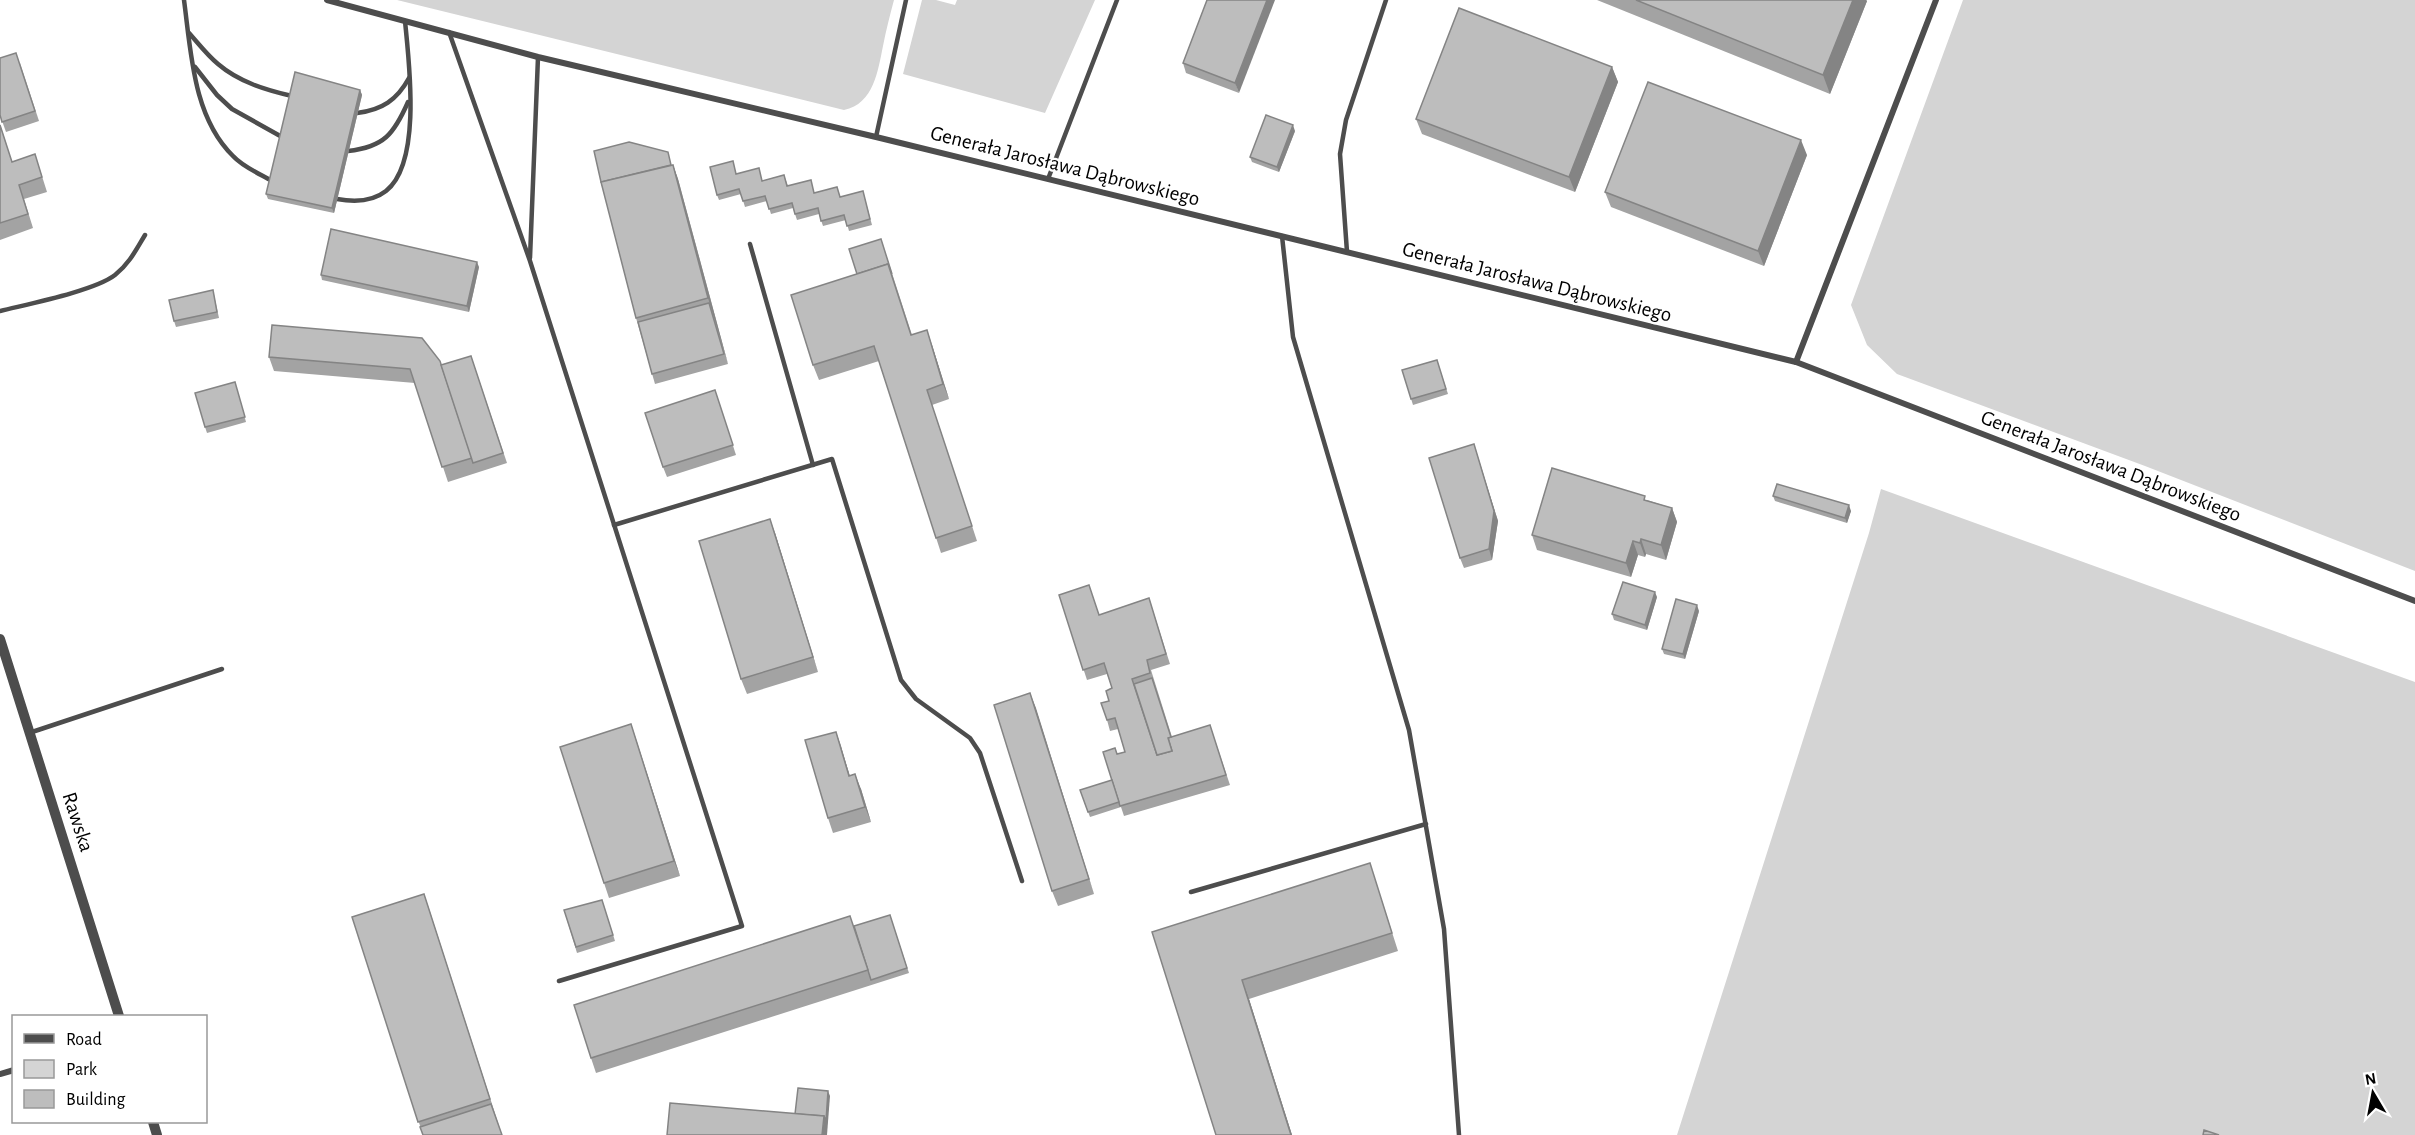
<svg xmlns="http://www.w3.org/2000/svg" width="2415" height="1135" viewBox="0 0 2415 1135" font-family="'Alegreya Sans',sans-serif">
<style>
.green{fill:#d4d4d4}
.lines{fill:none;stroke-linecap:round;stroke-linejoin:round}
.service{stroke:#4d4d4d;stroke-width:4.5}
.minor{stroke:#4d4d4d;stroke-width:6}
.tertiary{stroke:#4d4d4d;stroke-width:10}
.wall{fill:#a3a3a3}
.shaded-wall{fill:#848484}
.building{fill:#bdbdbd;stroke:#848484;stroke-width:1.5}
.labels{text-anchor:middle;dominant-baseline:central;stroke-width:4.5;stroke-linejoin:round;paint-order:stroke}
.street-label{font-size:21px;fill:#000;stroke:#fff}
</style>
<rect width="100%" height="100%" fill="#fff"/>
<!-- green -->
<g class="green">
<path d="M397 0H894C890 15 886 30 883 46 878 70 874 104 844 110Z"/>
<path d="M922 0H936L955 5 957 0H1095L1045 113 903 74Z"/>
<path d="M1963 0H2415V571L2145 466 1897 374 1867 345 1851 305Z"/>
<path d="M1881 489 2415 682V1135H1677L1869 533Z"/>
</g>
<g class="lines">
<!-- service -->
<g class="service">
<path d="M184 0C191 52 193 117 233 156 243 167 260 174 272 181"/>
<path d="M449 32 530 261 742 926 559 981"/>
<path d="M189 33C198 43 207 55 218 64 239 82 266 90 292 96"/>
<path d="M195 67 217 95 232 109 282 137"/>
<path d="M357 113C382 110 397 100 409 78"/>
<path d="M876 137 906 0"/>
<path d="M348 151C384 147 394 134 408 102"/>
<path d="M1048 179 1117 0"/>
<path d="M337 199C353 202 372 202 386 191 422 163 409 62 405 21"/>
<path d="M1282 236 1293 337 1409 730 1444 929 1459 1135"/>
<path d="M750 244 813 465"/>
<path d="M1347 252 1340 154 1346 120 1386 0"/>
<path d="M530 258 538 57"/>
<path d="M0 311C28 304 94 291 115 275 129 264 136 250 145 235"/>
<path d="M614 525 832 459 901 680 916 699 970 738 980 753 1022 881"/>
<path d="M29 733 222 669"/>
<path d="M1191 892 1426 824"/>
</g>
<!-- minor -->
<g class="minor">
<path d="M327 0 538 57 876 137 1796 362 2415 601"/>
<path d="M1796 362 1936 0"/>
<path d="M0 1074 14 1070"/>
</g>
<!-- tertiary -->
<g class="tertiary">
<path d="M0 639 119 1016"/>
<path d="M153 1122 157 1135"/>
</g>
</g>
<!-- wall -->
<g class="wall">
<path d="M1207 0 1239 93 1186 73 1183 63Z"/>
<path d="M1597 0H1866L1867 1 1830 94Z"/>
<path d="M20 63 39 121 6 132 0 115Z"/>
<path d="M1612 67 1618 82 1575 192 1422 134 1416 119Z"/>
<path d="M360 90 362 95 334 213 268 199 266 194Z"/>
<path d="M0 124 12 162 35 154 47 192 24 199 33 228 0 240Z"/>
<path d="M1295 131 1279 172 1252 162 1250 157Z"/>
<path d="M1807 155 1764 266 1611 207 1605 192Z"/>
<path d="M733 161 736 174 759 168 762 181 784 175 788 186 814 193 840 197 863 191 872 225 849 231 846 220 823 226 819 214 797 220 793 208 771 214 767 201 745 207 741 194 719 200 717 195Z"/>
<path d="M673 165 678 179 728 364 655 384 636 318 601 182Z"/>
<path d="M881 239 912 335 932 345 949 399 932 405 977 541 941 553 879 361 819 380 813 365 857 274Z"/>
<path d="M479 267 469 312 322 280 321 275Z"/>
<path d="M213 290 219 318 176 327 174 321Z"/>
<path d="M471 356 507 463 448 482 415 383 274 371 269 357 441 365Z"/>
<path d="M1437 360 1448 394 1413 405 1402 370Z"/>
<path d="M235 382 246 422 207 433 205 427Z"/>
<path d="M715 390 736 455 667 477 663 467Z"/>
<path d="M1477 455 1498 521 1492 560 1464 568 1460 558Z"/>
<path d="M1773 496 1851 511 1847 523 1775 501Z"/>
<path d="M1647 500 1672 508 1677 522 1666 560 1646 554 1645 557 1638 555 1631 577 1537 550 1532 535Z"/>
<path d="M775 533 818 672 747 694 741 679Z"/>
<path d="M1059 595 1099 615 1149 598 1170 664 1151 670 1172 737 1210 725 1230 785 1124 816 1121 807 1090 817 1080 790 1112 780 1117 754 1125 752 1118 729 1110 731 1107 720 1112 688 1107 674 1087 680Z"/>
<path d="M1657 597 1647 630 1614 620 1612 614Z"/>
<path d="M1699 611 1685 659 1664 654 1662 649Z"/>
<path d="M1030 693 1094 894 1058 906 1052 891Z"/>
<path d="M631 724 680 876 609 898 604 883Z"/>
<path d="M836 732 850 776 861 789 871 822 833 833 828 818Z"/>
<path d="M1376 882 1398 951 1249 999 1292 1135H1216L1152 932Z"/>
<path d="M424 894 429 909 502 1135H423L352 917Z"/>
<path d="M602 900 615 941 577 953 564 910Z"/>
<path d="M890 915 909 973 596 1073 591 1058 854 926Z"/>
</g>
<!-- shaded-wall -->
<g class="shaded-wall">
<path d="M1267 0H1275L1239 93 1235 83Z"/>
<path d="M1853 0H1866L1867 1 1830 94 1823 75Z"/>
<path d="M1612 67 1618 82 1575 192 1569 177Z"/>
<path d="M360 90 362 95 334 213 332 208Z"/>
<path d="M1293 125 1295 131 1279 172 1277 167Z"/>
<path d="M1801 140 1807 155 1764 266 1758 251Z"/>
<path d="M673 165 678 179 728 364 708 298Z"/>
<path d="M477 262 479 267 469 312 467 306Z"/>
<path d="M927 330 932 345 949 399 943 384Z"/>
<path d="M1474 444 1498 521 1492 560 1489 549Z"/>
<path d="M1849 505 1851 511 1847 523 1845 518Z"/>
<path d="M1672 508 1677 522 1666 560 1661 545Z"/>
<path d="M770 519 775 533 818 672 813 657Z"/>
<path d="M1641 539 1646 554 1645 557 1640 543Z"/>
<path d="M1633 541 1638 555 1631 577 1626 563Z"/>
<path d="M1655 592 1657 597 1647 630 1645 625Z"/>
<path d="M1697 605 1699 611 1685 659 1683 654Z"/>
<path d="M1030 693 1036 708 1094 894 1089 879Z"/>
<path d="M631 724 636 739 680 876 674 861Z"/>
<path d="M836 732 841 746 854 791 849 776Z"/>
<path d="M855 774 861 789 871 822 865 807Z"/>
<path d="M424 894 429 909 495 1114 490 1099Z"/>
<path d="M1242 980 1249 999 1292 1135H1291Z"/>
<path d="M828 1091 830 1096 827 1135H822L824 1116Z"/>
</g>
<!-- building -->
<g class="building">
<path d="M1207 0H1267L1235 83 1183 63Z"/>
<path d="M1636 0H1853L1823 75Z"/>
<path d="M1459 8 1612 67 1569 177 1416 119Z"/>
<path d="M16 53 35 111 2 122 0 115V58Z"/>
<path d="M295 72 360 90 332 208 266 194Z"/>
<path d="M1648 82 1801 140 1758 251 1605 192Z"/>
<path d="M1266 115 1293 125 1277 167 1250 157Z"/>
<path d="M0 125 12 162 35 154 42 177 19 185 28 214 0 223Z"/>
<path d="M629 142 668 152 671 165 601 182 594 151Z"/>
<path d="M733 161 736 174 759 168 762 181 784 175 787 186 811 180 814 193 837 187 840 197 863 191 870 219 847 226 844 215 821 221 818 208 795 214 792 203 769 209 765 196 743 201 739 189 717 195 710 167Z"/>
<path d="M673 165 708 298 636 318 601 182Z"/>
<path d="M331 229 477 262 467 306 321 275Z"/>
<path d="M881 239 892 274 888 264 857 274 849 249Z"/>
<path d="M888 264 911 335 927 330 943 384 927 390 972 526 936 538 874 346 813 365 791 295Z"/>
<path d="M213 290 217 312 174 321 169 300Z"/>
<path d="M709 303 724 354 652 374 638 322Z"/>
<path d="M272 325 422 338 440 361 472 458 442 467 410 369 269 357Z"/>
<path d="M471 356 503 453 473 463 441 365Z"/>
<path d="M1437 360 1446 389 1411 399 1402 370Z"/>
<path d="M235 382 245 417 205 427 195 393Z"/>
<path d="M715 390 733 445 663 467 645 413Z"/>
<path d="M1474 444 1494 511 1489 549 1460 558 1429 458Z"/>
<path d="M1552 468 1645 496 1644 500 1672 508 1661 545 1641 539 1640 543 1633 541 1626 563 1532 535Z"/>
<path d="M1777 484 1849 505 1845 518 1773 496Z"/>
<path d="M770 519 813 657 741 679 699 541Z"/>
<path d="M1623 582 1655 592 1645 625 1612 614Z"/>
<path d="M1089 585 1099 615 1149 598 1166 654 1147 660 1150 673 1132 679 1157 755 1172 751 1168 738 1210 725 1226 775 1120 806 1103 752 1115 748 1117 754 1125 752 1115 718 1107 720 1101 703 1109 701 1106 691 1112 688 1104 663 1083 670 1059 595Z"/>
<path d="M1676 599 1697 605 1683 654 1662 649Z"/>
<path d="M1152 678 1171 737 1168 738 1172 751 1157 755 1134 684Z"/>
<path d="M1030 693 1089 879 1052 891 994 705Z"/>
<path d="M631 724 674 861 604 883 560 747Z"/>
<path d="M836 732 849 776 855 774 865 807 828 818 805 740Z"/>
<path d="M1112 780 1119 802 1088 812 1080 790Z"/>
<path d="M1370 863 1392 933 1242 980 1291 1135H1216L1152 932Z"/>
<path d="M424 894 490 1099 418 1122 352 917Z"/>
<path d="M602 900 613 935 576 947 564 910Z"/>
<path d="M890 915 907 968 871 980 854 926Z"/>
<path d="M850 916 868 970 591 1058 574 1005Z"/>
<path d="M798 1088 828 1091 826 1121 824 1116 795 1114Z"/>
<path d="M670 1103 824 1116 822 1135H667Z"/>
<path d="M491 1104 502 1135H423L420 1127Z"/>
<path d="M2204 1130 2219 1135H2203Z"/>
</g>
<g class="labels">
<!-- street labels -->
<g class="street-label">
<text transform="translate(1065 166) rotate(14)">Generała Jarosława Dąbrowskiego</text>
<text transform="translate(1537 282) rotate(14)">Generała Jarosława Dąbrowskiego</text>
<text transform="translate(2111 466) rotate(21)">Generała Jarosława Dąbrowskiego</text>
<text transform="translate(78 822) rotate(72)">Rawska</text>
</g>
</g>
<!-- legend -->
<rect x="12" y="1015" width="195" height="108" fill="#ffffff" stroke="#999999" stroke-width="1.5"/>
<rect x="24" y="1034" width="30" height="9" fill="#4d4d4d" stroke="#999999" stroke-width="1.5"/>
<text x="66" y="1045" font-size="18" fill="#000000">Road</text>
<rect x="24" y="1060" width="30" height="18" fill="#d4d4d4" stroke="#999999" stroke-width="1.5"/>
<text x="66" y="1075" font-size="18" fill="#000000">Park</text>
<rect x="24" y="1090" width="30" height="18" fill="#bdbdbd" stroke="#999999" stroke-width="1.5"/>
<text x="66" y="1105" font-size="18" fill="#000000">Building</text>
<!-- north arrow -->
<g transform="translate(2373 1093) rotate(350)" stroke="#ffffff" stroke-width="4.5" paint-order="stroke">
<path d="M0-4.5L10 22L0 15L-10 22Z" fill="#000000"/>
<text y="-9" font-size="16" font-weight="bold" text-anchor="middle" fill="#000000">N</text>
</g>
</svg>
